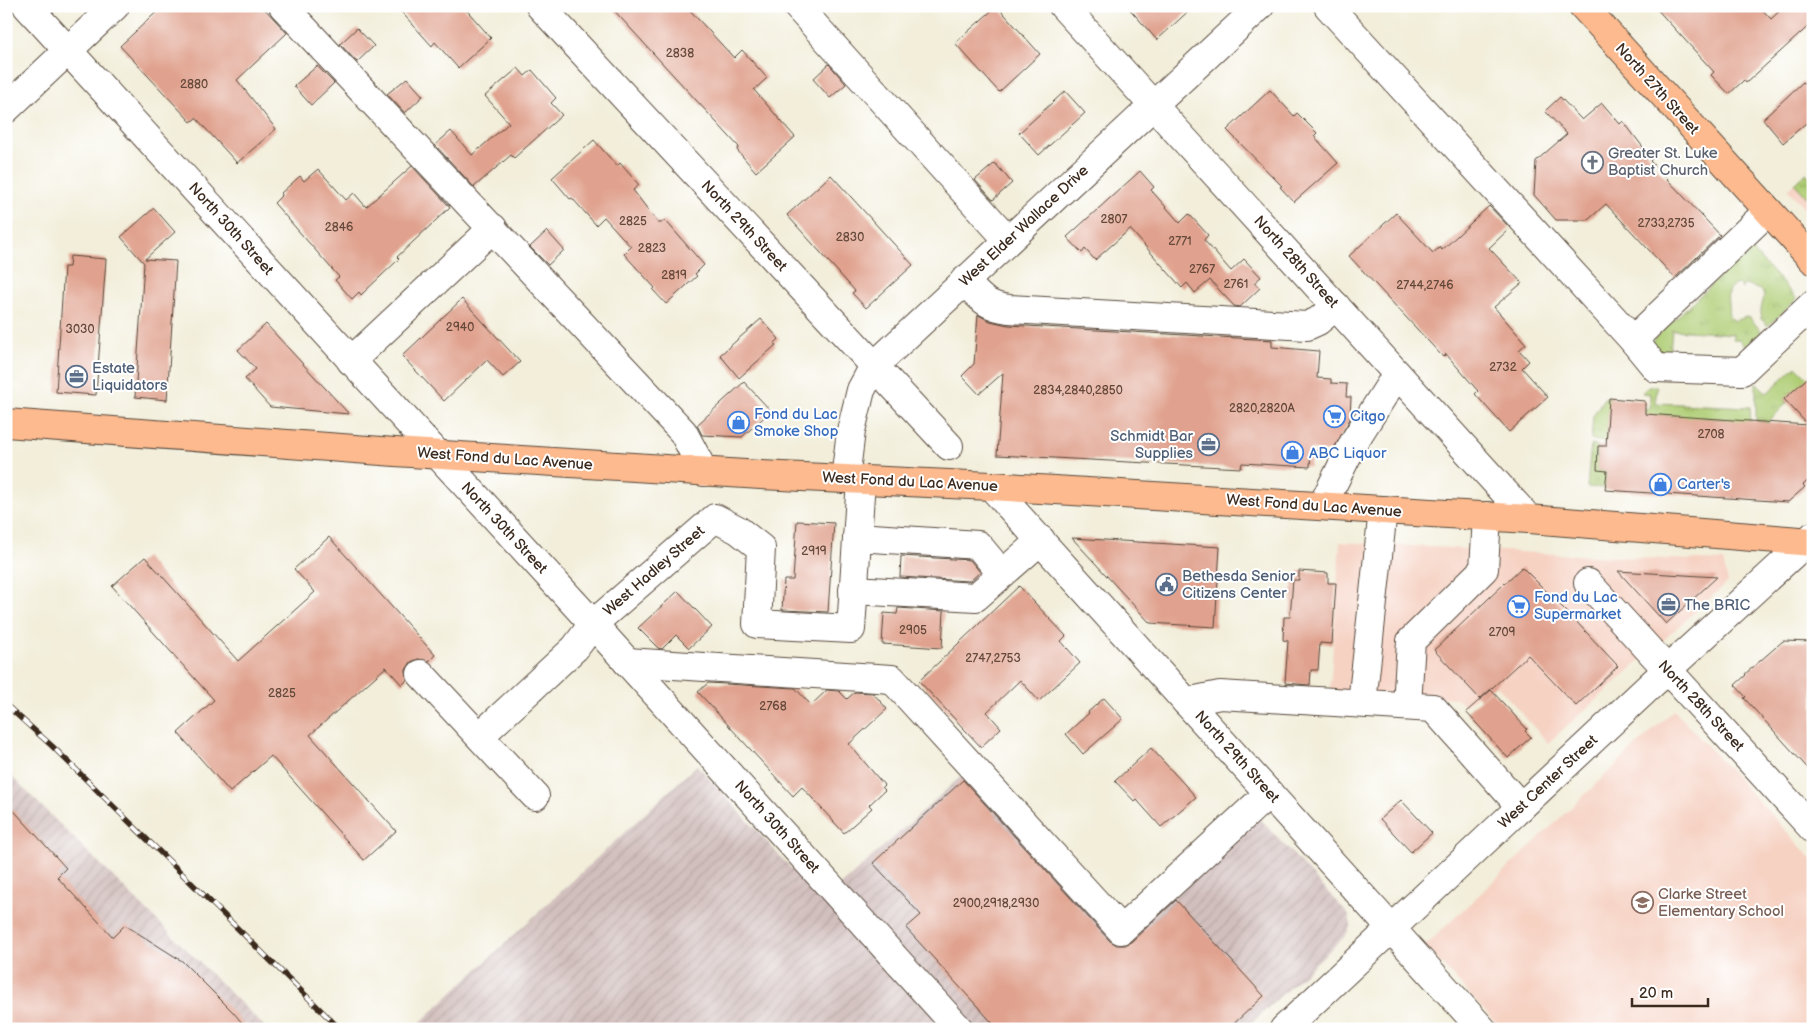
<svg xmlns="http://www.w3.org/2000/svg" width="1819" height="1035" viewBox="0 0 1819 1035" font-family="'Balsamiq Sans',sans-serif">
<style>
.built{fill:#f6d2c3}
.industrial{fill:url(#industrial-furrows)}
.grass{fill:url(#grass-tufts);stroke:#757c49}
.building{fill:#e0a28e}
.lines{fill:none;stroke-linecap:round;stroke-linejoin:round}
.minor-casing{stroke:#56473a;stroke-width:30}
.major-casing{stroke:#56473a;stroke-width:30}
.minor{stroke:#fff;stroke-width:28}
.major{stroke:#fcba8e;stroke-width:28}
.rail-casing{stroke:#3b2a1e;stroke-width:5.5}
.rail{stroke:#fff;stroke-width:4;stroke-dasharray:11;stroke-linecap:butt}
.labels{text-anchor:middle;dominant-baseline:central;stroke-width:4;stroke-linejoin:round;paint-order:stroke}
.number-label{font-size:12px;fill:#64483a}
.street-label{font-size:15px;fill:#3b2a1e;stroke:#fff}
.worship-label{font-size:15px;fill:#5b616d;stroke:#fff;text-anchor:start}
.service-label{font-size:15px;fill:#4e5e75;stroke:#fff;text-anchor:start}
.shop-label{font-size:15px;fill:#366cbe;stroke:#fff;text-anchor:start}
.education-label{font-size:15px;fill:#785e54;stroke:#fff;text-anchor:start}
</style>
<defs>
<pattern id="industrial-furrows" width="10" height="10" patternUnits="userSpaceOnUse" patternTransform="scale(1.25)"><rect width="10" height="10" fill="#d1bfbd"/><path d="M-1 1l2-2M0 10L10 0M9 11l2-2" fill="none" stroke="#b4a4a2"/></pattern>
<pattern id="grass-tufts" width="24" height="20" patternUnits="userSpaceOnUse" patternTransform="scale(1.25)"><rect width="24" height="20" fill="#afcd74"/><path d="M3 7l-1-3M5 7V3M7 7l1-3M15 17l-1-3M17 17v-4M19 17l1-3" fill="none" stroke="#97b064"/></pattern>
</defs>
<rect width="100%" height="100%" fill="#fff"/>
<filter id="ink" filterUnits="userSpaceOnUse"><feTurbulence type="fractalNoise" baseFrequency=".02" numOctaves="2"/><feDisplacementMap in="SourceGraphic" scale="10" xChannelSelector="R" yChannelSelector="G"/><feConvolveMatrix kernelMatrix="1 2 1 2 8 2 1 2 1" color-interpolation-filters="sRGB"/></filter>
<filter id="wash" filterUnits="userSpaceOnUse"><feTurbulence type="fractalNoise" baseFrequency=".0096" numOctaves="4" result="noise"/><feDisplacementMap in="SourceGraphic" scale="20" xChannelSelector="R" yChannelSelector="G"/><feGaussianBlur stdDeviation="1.12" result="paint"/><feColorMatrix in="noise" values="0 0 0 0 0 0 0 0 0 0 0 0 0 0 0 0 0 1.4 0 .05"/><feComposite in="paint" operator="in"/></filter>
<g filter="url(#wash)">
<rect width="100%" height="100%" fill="#f2eeda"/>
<!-- built -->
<g class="built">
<path d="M1795 184 1813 204V217L1788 190Z"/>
<path d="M1340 542 1592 556 1723 561 1728 582 1548 743 1493 681 1465 706 1455 698 1330 691Z"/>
<path d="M1674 710 1813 860V1029H1501L1425 946Z"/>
</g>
<!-- industrial -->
<g class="industrial">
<path d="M697 765 822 902 965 773 1117 941 1255 813 1347 913 1349 916 1351 925 1346 935 1245 1029H413Z"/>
<path d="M6 771 267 1029H6Z"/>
</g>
<!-- grass -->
<g class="grass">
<path d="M1806 173 1813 180V204L1795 184Z"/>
<path d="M1750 248 1797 299 1768 326 1760 318 1762 317C1756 302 1779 291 1743 285L1742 289 1739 284C1727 286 1727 293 1728 304 1729 309 1728 312 1729 317L1734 321 1746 317 1750 318 1762 332 1745 347 1739 339H1733V334L1672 330 1670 351 1666 354H1660L1652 346 1653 340Z"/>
<path d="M1796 366 1811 381 1784 399 1787 403 1768 422 1756 421V382L1767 393Z"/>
<path d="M1648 386H1655L1657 388 1655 403 1750 407 1751 425 1722 419 1706 418 1705 421 1676 420V416L1659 415 1644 417 1645 409H1650V394L1642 393Z"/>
<path d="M1610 397 1609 442 1591 440 1593 416 1604 398Z"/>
<path d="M1591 445 1598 446 1597 470 1606 471 1605 488 1587 487Z"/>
</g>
<g id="blocks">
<!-- building -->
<g class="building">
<path d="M163 6H262L287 33 237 80 276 129 237 163 196 118 191 122 120 46Z"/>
<path d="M396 6H463L491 38 458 68 435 42 432 46Z"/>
<path d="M610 6H686L734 58 742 50 767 78 754 90 795 137 756 172 737 150 739 147Z"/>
<path d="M997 6 1040 54 999 92 955 43Z"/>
<path d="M1127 6H1194L1157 40Z"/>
<path d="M1654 6H1759L1771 19 1785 6H1813V22L1746 83 1744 80 1729 94 1711 75 1714 72Z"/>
<path d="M357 28 374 46 357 62 340 44Z"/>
<path d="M829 64 846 84 830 98 813 79Z"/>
<path d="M317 66 334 83 311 105 294 86Z"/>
<path d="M518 68 525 76 532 70 556 98 551 103 562 115 514 158 511 155 474 187 435 145 451 131 472 155 509 123 485 96Z"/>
<path d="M407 78 423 96 405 113 387 94Z"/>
<path d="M1803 82 1813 93V117L1783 143 1763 119Z"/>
<path d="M1270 90 1294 116 1297 113 1317 133 1314 136 1338 163 1294 202 1280 187 1282 186 1227 130Z"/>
<path d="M1065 91 1085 113 1039 155 1019 133Z"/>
<path d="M1560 97 1582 120 1602 103 1620 124 1623 121 1652 159 1650 161 1720 235 1675 278 1606 204 1588 220H1556L1534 195 1536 161 1567 134 1545 111Z"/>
<path d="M594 140 617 166 620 163 639 185 633 190 658 223H661L665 220 704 265 695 274 697 276 666 304 653 290 655 288 624 254 631 247 604 217 596 225 572 198 570 199 552 178Z"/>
<path d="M995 163 1012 183 993 200 975 180Z"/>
<path d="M412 166 450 207 397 257 399 259 361 295 359 292 352 299 335 280 339 277 274 203 282 195 281 193 300 176 304 181 318 169 346 200 354 193 366 207Z"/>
<path d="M1140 171 1154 187 1151 190 1180 223 1189 214 1208 235 1204 240 1231 271 1244 259 1261 277 1254 283 1260 288 1240 307 1234 306 1210 280 1195 293 1187 283 1182 288 1130 229 1095 260 1085 249 1082 253 1067 237Z"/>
<path d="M831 175 913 265 866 308 852 293 855 291 787 215Z"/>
<path d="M1489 206 1510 228 1489 248 1522 283 1494 307 1526 344 1519 350 1529 361 1522 368 1548 397 1509 432 1475 394 1478 391 1446 354 1443 357 1349 256 1396 213 1433 253 1440 247 1442 250Z"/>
<path d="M154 208 175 232 145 259 176 261 167 400 135 397 144 263 121 237Z"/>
<path d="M547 231 564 250 548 265 530 247Z"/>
<path d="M70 256 106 259 96 395 56 392 64 267H69Z"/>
<path d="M462 299 520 362 503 377 487 360 444 401 402 356Z"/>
<path d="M978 315 990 321 1008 325 1272 340V347L1319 351 1317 378 1331 379V383L1347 384 1346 397H1351L1350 419 1332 452 1311 450 1310 467 1242 463 1241 468 997 455 1003 373 979 394 962 376 974 364Z"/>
<path d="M761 319 779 339 774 344 776 345 739 378 720 355Z"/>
<path d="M266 324 349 414 270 407 245 379 256 369 238 350Z"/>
<path d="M1813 373V476L1803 485 1805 487 1788 502 1605 490 1607 471 1597 470 1598 446H1606L1609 398 1645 401V414L1808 425 1784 399Z"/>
<path d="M744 382 771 411 742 437 702 435 697 425Z"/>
<path d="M797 521 834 523 828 612 782 610 784 580H793Z"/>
<path d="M329 537 435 655 429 661 418 659 411 662 406 670 407 680 402 685 386 667 310 735 396 831 364 860 271 756 230 792 178 733 214 700 112 586 145 557 238 661 315 592 294 569Z"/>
<path d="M1072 538 1220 547 1215 627 1150 623Z"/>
<path d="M901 556 970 560 980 572 970 581 900 577Z"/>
<path d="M1522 567 1570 615 1618 666 1576 706 1528 655 1480 699 1434 650Z"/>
<path d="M1299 571 1328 573V583H1336L1332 644 1320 643 1318 670H1311L1310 685 1285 683 1288 641 1283 640 1284 617H1290L1293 580H1299Z"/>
<path d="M1618 571 1717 577 1666 624Z"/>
<path d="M1019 586 1066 636 1061 641 1080 663 1039 701 1020 680 987 712 1001 728 981 747 919 681Z"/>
<path d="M678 591 712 627 689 648 676 635 662 649 658 648 638 628Z"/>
<path d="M898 608 944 611 942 648 882 644 884 613 897 614Z"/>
<path d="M1783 641 1813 642V774L1744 698 1746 697 1735 685 1746 675 1745 674Z"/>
<path d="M708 683 795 688 811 705 827 690 839 691 847 699 855 692 873 693 887 709 849 744 884 785 882 787 885 790 869 805 872 808 844 833 802 787 793 796 698 692Z"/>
<path d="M1491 690 1527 729 1525 731 1531 737 1508 758 1466 712Z"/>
<path d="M1104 698 1123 719 1083 754 1066 734 1089 713 1088 712Z"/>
<path d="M1151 748 1196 797 1161 827 1137 800 1135 802 1115 781Z"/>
<path d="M963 780 1110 941 1117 945H1125L1131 942 1176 900 1264 996 1228 1029H998L906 928 921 915 873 863Z"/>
<path d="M1401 800 1432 833 1411 852 1380 819Z"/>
<path d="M6 802 66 868 57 877 113 937 125 925 182 961 233 1012 247 1029H6Z"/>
</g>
</g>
</g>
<g filter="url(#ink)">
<use href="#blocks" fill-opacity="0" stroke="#56473a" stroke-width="1"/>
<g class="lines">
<defs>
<g id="minor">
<path d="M27 6 593 624 959 1029"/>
<path d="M283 6 683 432 704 472"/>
<path d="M540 6 949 446"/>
<path d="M797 6 1008 240"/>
<path d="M1063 6 1529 519"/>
<path d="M1328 6 1633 340 1768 211"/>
<path d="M6 109 115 6"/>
<path d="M964 281C981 298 985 306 1009 309L1307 326 1318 321 1336 306"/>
<path d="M1633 340 1656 368 1742 371 1813 304"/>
<path d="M351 361 493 228"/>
<path d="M845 479 851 431 861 390 874 366 1260 6"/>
<path d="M991 486 1482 1029"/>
<path d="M1322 506 1355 440 1397 374"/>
<path d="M857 537 978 545 1002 574"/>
<path d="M1588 583 1813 829"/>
<path d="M853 590 976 597 1041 540"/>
<path d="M627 662 892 679 1121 930 1269 793"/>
<path d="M421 674 535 796"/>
<path d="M1186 702 1220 695 1433 708 1521 807"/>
<path d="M1362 703 1383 510"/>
<path d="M1407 705 1411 641 1484 569 1487 516"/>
<path d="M480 736 575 648 593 624 715 518 738 530 761 548 757 624 851 629 861 480"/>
<path d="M1284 1029 1668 669 1813 536"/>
</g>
<g id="major">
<path d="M1583 6 1813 260"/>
<path d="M6 423 395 452 761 475 991 486 1529 519 1813 542"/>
</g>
</defs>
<!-- minor casing -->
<use href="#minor" class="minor-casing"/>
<!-- major casing -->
<use href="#major" class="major-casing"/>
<!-- minor -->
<use href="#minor" class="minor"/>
<!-- major -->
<use href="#major" class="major"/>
<defs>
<path id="rail" d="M6 705 52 746 340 1029"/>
</defs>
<!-- rail casing -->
<use href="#rail" class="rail-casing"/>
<!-- rail -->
<use href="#rail" class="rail"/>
</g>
</g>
<!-- icons -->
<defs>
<symbol id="church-ring" viewBox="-11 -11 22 22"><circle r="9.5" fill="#fff" stroke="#6b7280" stroke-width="1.5"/><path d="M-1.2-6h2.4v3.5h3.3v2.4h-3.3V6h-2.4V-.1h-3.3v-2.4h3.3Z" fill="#6b7280"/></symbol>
<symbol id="office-ring" viewBox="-11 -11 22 22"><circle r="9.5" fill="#fff" stroke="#5c6f8a" stroke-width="1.5"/><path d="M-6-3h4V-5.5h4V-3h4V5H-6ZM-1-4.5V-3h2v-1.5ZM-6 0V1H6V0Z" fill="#5c6f8a"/></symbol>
<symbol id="supermarket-ring" viewBox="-11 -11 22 22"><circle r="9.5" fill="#fff" stroke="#3f7fe0" stroke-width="1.5"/><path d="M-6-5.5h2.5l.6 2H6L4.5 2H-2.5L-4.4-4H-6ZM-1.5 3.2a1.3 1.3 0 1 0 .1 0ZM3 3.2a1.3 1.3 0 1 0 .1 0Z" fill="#3f7fe0"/></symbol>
<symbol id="shop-ring" viewBox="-11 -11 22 22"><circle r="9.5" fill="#fff" stroke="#3f7fe0" stroke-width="1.5"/><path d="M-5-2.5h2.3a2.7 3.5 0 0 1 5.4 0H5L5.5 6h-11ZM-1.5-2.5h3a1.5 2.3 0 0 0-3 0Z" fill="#3f7fe0"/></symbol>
<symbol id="civic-ring" viewBox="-11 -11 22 22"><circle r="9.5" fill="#fff" stroke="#5c6f8a" stroke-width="1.5"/><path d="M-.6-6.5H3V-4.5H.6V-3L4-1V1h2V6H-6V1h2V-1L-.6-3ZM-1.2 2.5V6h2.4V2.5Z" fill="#5c6f8a"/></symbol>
<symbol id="school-ring" viewBox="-11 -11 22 22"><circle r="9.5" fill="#fff" stroke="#8d6e63" stroke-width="1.5"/><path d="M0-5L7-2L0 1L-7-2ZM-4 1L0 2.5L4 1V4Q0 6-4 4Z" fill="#8d6e63"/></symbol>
</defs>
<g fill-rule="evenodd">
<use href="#church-ring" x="1580" y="150" width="25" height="25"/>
<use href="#office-ring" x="64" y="364" width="25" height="25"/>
<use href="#supermarket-ring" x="1322" y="404" width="25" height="25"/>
<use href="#shop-ring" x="726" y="410" width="25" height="25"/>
<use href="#office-ring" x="1196" y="432" width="25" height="25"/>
<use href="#shop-ring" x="1280" y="440" width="25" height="25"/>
<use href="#shop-ring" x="1648" y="472" width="25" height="25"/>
<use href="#civic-ring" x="1154" y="572" width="25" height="25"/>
<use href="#office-ring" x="1656" y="592" width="25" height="25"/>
<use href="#supermarket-ring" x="1506" y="594" width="25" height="25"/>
<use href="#school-ring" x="1630" y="890" width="25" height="25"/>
</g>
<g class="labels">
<!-- number labels -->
<g class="number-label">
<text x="680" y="53">2838</text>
<text x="194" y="84">2880</text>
<text x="1114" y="219">2807</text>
<text x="633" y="221">2825</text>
<text x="1666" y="223">2733,2735</text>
<text x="339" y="227">2846</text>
<text x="850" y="237">2830</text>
<text x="1180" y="241">2771</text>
<text x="652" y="248">2823</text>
<text x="1202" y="269">2767</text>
<text x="674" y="275">2819</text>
<text x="1236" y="284">2761</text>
<text x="1425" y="285">2744,2746</text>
<text x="460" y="327">2940</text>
<text x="80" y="329">3030</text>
<text x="1503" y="367">2732</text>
<text x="1078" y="390">2834,2840,2850</text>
<text x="1262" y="408">2820,2820A</text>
<text x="1711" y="434">2708</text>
<text x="814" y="551">2919</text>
<text x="913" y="630">2905</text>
<text x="1502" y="632">2709</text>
<text x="993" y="658">2747,2753</text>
<text x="282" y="693">2825</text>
<text x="773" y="706">2768</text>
<text x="996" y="903">2900,2918,2930</text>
</g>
<!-- street labels -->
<g class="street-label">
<text transform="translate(1657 89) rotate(48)">North 27th Street</text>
<text transform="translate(744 226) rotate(47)">North 29th Street</text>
<text transform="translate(1024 226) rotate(-43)">West Elder Wallace Drive</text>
<text transform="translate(231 229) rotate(48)">North 30th Street</text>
<text transform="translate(1296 262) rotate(48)">North 28th Street</text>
<text transform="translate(505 459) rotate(4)">West Fond du Lac Avenue</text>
<text transform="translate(910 482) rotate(3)">West Fond du Lac Avenue</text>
<text transform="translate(1314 506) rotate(4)">West Fond du Lac Avenue</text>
<text transform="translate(504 528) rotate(47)">North 30th Street</text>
<text transform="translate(654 571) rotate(-41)">West Hadley Street</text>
<text transform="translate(1701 706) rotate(47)">North 28th Street</text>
<text transform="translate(1237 757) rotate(48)">North 29th Street</text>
<text transform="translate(1548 782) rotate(-43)">West Center Street</text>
<text transform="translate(777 827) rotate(48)">North 30th Street</text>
</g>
<!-- worship labels -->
<g class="worship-label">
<text x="1608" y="153">Greater St. Luke<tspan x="1608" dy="17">Baptist Church</tspan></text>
</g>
<!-- service labels -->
<g class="service-label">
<text x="92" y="368">Estate<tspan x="92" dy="17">Liquidators</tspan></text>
<text x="1193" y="436" text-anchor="end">Schmidt Bar<tspan x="1193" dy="17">Supplies</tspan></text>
<text x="1182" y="576">Bethesda Senior<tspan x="1182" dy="17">Citizens Center</tspan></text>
<text x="1684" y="605">The BRIC</text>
</g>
<!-- shop labels -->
<g class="shop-label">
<text x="754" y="414">Fond du Lac<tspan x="754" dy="17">Smoke Shop</tspan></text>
<text x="1350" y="416">Citgo</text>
<text x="1309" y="453">ABC Liquor</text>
<text x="1677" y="484">Carter's</text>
<text x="1534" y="597">Fond du Lac<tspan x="1534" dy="17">Supermarket</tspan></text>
</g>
<!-- education labels -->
<g class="education-label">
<text x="1658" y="894">Clarke Street<tspan x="1658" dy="17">Elementary School</tspan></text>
</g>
</g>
<!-- margin -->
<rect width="1819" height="1035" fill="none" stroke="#fff" stroke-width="25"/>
<!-- scale -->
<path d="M1632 998v8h76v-8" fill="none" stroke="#3b2a1e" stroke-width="2.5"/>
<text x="1639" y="998" font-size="15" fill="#3b2a1e" stroke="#ffffff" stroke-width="4" paint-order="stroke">20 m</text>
</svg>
